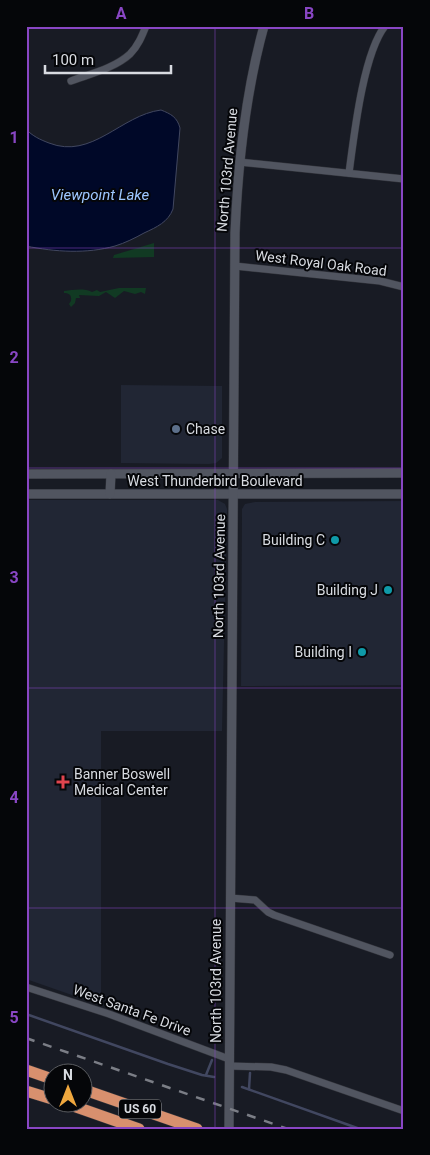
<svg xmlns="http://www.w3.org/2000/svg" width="430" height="1155" viewBox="0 0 430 1155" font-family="Roboto,sans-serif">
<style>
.built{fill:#212634}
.green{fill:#113a23}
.water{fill:#000828;stroke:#414760}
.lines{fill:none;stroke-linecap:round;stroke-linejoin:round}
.stream{stroke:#414760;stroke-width:2.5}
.minor-casing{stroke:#33353c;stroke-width:8}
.tertiary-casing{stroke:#33353c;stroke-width:10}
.trunk-casing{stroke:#33353c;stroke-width:12}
.minor{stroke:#515560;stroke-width:7}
.tertiary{stroke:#515560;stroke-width:9}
.trunk{stroke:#d8906e;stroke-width:11}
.rail{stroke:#7b7e86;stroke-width:2.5;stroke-dasharray:9 9;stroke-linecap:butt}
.grid{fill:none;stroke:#8946c4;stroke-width:1;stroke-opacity:0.55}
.service-dot{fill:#5c6f8a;stroke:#050609;stroke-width:2}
.culture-dot{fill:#0f9aa8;stroke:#050609;stroke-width:2}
.health-dot{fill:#e0444e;stroke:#050609;stroke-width:2}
.labels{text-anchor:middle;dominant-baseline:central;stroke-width:4;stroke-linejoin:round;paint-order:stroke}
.shield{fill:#050609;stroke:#999ba0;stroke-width:1}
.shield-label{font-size:12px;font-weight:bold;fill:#d8dbe1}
.street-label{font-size:14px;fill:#d8dbe1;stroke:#050609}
.poi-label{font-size:14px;fill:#d8dbe1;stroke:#050609;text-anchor:end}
.water-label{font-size:15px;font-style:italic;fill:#9ec7fe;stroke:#050609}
.neatline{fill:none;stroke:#8946c4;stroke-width:2}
.grid-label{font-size:16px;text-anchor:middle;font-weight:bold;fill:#8946c4}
</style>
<rect width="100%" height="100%" fill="#181b24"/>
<!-- built -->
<g class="built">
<path d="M121 385 222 386V458L216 463 209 464 121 463Z"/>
<path d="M26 500H218L225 504 227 509 222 731H101V992L100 998 92 1002 26 979Z"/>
<path d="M404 501V685L241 686 242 516V509L245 504 255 502Z"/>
</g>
<!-- green -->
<g class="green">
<path d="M154 243V257L113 258 114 255Z"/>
<path d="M119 288H146L145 294 141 292 135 294 124 291 115 298 106 292 99 296 79 295 80 298H76L75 303 71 307 69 304 71 301C72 295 69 293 64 293V291C73 290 84 288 92 292L97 290 100 292Z"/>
</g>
<!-- water -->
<path class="water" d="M161 110C171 114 177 117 180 128L173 209C168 222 157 227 144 233 135 238 125 243 115 246 87 254 55 252 26 246V129C32 136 41 140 49 143 92 160 121 115 161 110Z"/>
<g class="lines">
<!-- stream -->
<g class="stream">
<path d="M26 1014 168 1064 202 1075 214 1077"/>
<path d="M206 1075 212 1060"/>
<path d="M242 1087 360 1129"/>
<path d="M249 1089 250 1073"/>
</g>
<defs>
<g id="minor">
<path d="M71 81C90 74 115 68 130 54 138 46 142 36 146 26"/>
<path d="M239 162 404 179"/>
<path d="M349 173C354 136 363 54 385 26"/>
<path d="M235 266 380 281 404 287"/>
<path d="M230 898 255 900 268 912 274 915 390 955"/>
<path d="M26 987 109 1014 229 1059"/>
<path d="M229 1066 271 1067 286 1070 404 1111"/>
</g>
<g id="tertiary">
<path d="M26 474 404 473"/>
<path d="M26 494H404"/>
<path d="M110 494 111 474"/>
<path d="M229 1129 235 233C238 163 245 94 264 26"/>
</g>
<g id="trunk">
<path d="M26 1070 52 1079"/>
<path d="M82 1089 197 1129"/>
<path d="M26 1091 52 1099"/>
<path d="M62 1102 139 1129"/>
</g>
</defs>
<!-- minor casing -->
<use href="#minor" class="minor-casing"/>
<!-- tertiary casing -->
<use href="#tertiary" class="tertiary-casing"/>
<!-- trunk casing -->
<use href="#trunk" class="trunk-casing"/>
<!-- minor -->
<use href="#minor" class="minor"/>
<!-- tertiary -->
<use href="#tertiary" class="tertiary"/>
<!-- trunk -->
<use href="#trunk" class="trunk"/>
<!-- rail -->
<path class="rail" d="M26 1038 288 1129"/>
</g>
<!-- grid -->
<path class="grid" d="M215 26V1129M26 248H404M26 468H404M26 688H404M26 908H404"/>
<!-- markers -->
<circle class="service-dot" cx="176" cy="429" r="5"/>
<g class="culture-dot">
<circle cx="335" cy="540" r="5"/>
<circle cx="388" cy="590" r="5"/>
<circle cx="362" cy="652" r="5"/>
</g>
<path class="health-dot" d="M60.5 774.5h5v5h5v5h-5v5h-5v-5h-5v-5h5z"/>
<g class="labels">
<!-- shield labels -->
<rect class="shield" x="119" y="1099.5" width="42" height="19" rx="4"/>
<g class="shield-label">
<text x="140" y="1109">US 60</text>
</g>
<!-- street labels -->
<g class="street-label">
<text transform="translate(227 170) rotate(-85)">North 103rd Avenue</text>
<text transform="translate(321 263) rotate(7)">West Royal Oak Road</text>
<text x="215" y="481">West Thunderbird Boulevard</text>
<text transform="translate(219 576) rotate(-89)">North 103rd Avenue</text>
<text transform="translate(216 981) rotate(-90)">North 103rd Avenue</text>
<text transform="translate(132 1010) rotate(20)">West Santa Fe Drive</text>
</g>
<!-- poi labels -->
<g class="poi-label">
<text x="186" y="429" text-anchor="start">Chase</text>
<text x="325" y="540">Building C</text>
<text x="378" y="590">Building J</text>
<text x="352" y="652">Building I</text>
<text x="74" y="774" text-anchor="start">Banner Boswell<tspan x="74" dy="16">Medical Center</tspan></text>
</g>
<!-- water labels -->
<g class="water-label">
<text x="100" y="195">Viewpoint Lake</text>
</g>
</g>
<!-- border -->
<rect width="430" height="1155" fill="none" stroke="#050609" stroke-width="55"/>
<!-- north arrow -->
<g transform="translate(68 1088)"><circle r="24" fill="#050609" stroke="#595b5f"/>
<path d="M0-4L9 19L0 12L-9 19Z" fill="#efa73e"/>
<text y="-8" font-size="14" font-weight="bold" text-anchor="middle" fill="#d8dbe1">N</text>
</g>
<!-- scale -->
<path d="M45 65v8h126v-8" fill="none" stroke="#d8dbe1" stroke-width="2.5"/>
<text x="52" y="65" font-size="15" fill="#d8dbe1" stroke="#050609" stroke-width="4" paint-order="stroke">100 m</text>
<rect x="28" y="28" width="374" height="1100" class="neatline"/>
<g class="grid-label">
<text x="121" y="19">A</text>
<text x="309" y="19">B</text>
<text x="14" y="143">1</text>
<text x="14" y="363">2</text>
<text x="14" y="583">3</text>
<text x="14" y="803">4</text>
<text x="14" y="1023">5</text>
</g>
</svg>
